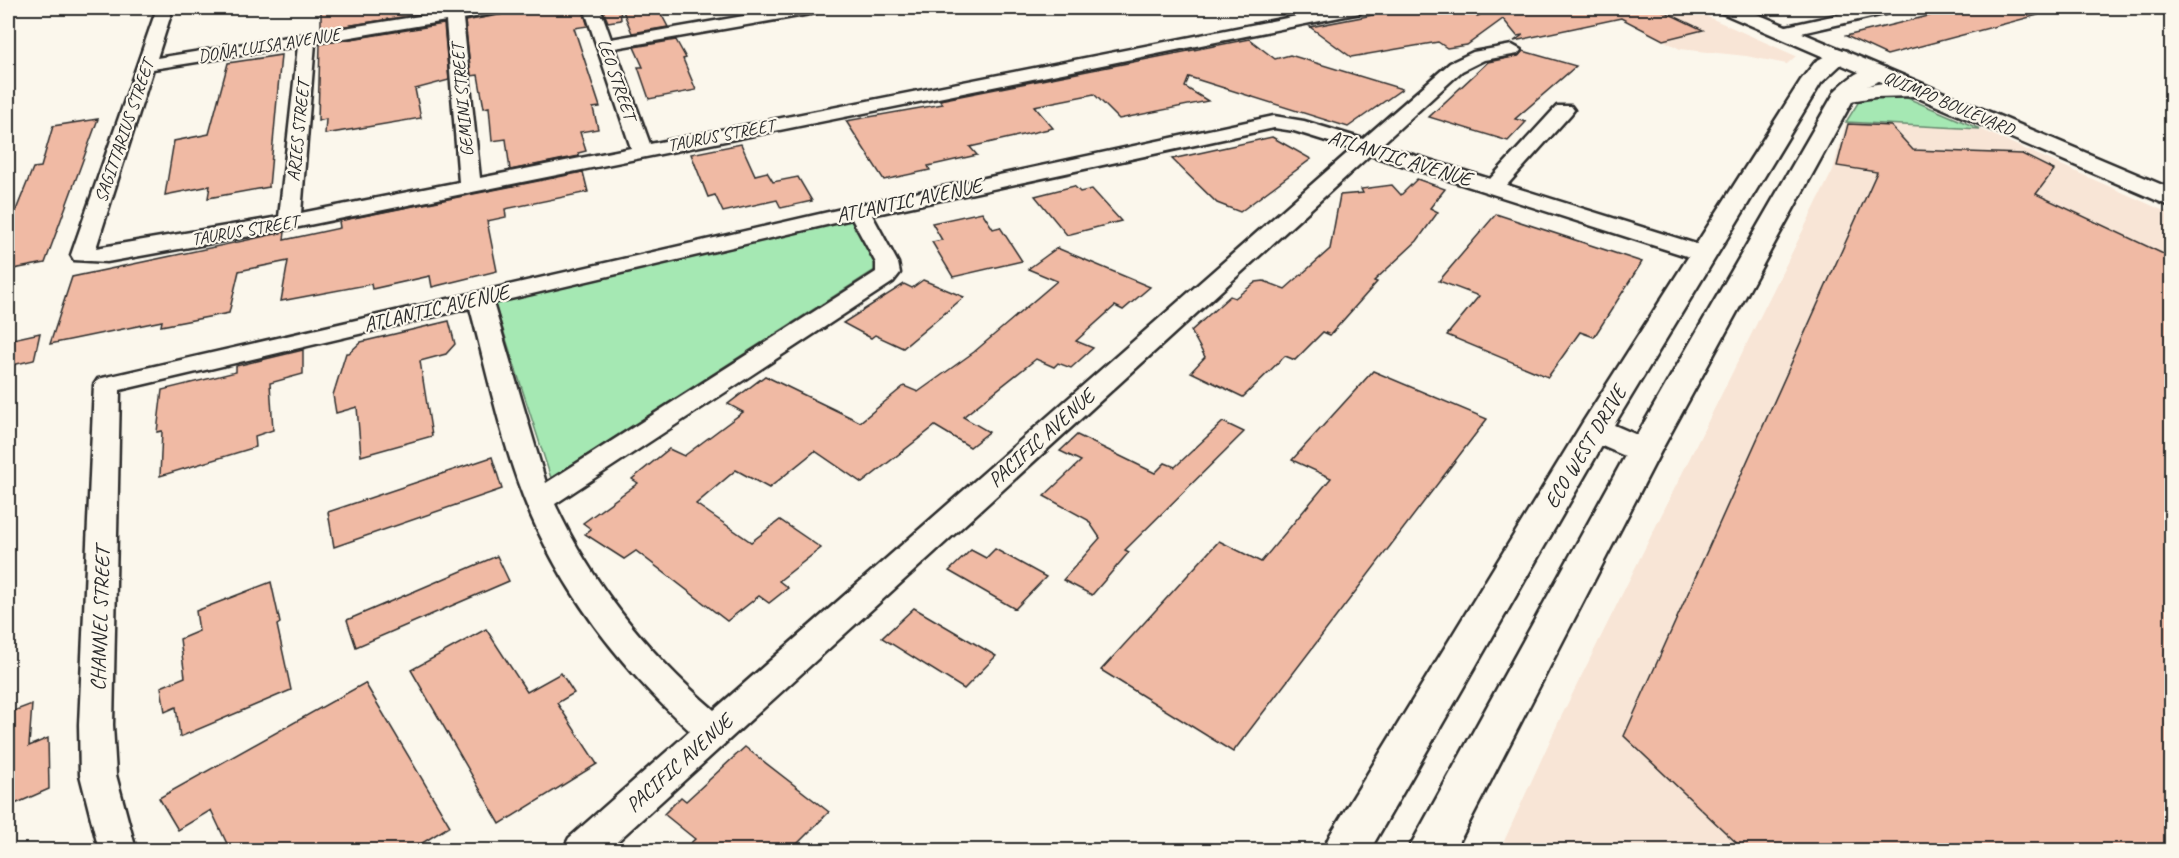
<svg xmlns="http://www.w3.org/2000/svg" width="2179" height="858" viewBox="0 0 2179 858" font-family="Caveat,sans-serif">
<style>
.built{fill:#f8e5d6}
.green{fill:#a5e8b3;stroke:#688a6f;stroke-width:1.5}
.building{fill:#f0baa4;stroke:#2b2b2b;stroke-width:1.5}
.lines{fill:none;stroke-linecap:round;stroke-linejoin:round}
.street-casing{stroke:#2b2b2b;stroke-width:5}
.secondary-casing{stroke:#2b2b2b;stroke-width:5}
.primary-casing{stroke:#2b2b2b;stroke-width:5}
.street{fill:#fbf7ec;fill-rule:evenodd}
.secondary{fill:#fbf7ec;fill-rule:evenodd}
.primary{fill:#fbf7ec;fill-rule:evenodd}
.labels{text-anchor:middle;dominant-baseline:central;stroke-width:4.5;stroke-linejoin:round;paint-order:stroke}
.far-street-label{font-size:18px;fill:#2b2b2b;stroke:#fbf7ec}
.street-label{font-size:21px;fill:#2b2b2b;stroke:#fbf7ec}
</style>
<rect width="100%" height="100%" fill="#fbf7ec"/>
<filter id="ink" filterUnits="userSpaceOnUse"><feTurbulence type="fractalNoise" baseFrequency=".0167" numOctaves="2"/><feDisplacementMap in="SourceGraphic" scale="12" xChannelSelector="R" yChannelSelector="G"/><feConvolveMatrix kernelMatrix="1 2 1 2 8 2 1 2 1" color-interpolation-filters="sRGB"/></filter>
<g filter="url(#ink)">
<!-- built -->
<g class="built">
<path d="M1563 8H1688L1796 56 1787 64 1746 56 1680 49 1621 18 1593 24Z"/>
<path d="M1846 122 1980 129 2171 214V850H1500L1558 723 1833 170Z"/>
</g>
<!-- green -->
<g class="green">
<path d="M1890 94 1905 97 1980 129 1846 122 1861 98Z"/>
<path d="M852 220 878 268 551 478 494 302Z"/>
</g>
<!-- building -->
<g class="building">
<path d="M336 8H459L321 30V10Z"/>
<path d="M508 8H582L588 26 574 28 600 107 593 108 598 129 580 132 586 151 578 153 579 156 510 170 506 139 492 141 489 107 484 108 478 75 471 76 465 21 504 14Z"/>
<path d="M602 8H620L621 20 608 22Z"/>
<path d="M642 8H658L668 27 632 33 623 11Z"/>
<path d="M1409 8H1466L1477 16 1487 11 1488 8H1657L1703 30 1663 40 1621 18 1514 41 1523 35 1517 36 1503 19 1467 45 1447 48 1438 42 1351 57 1310 27Z"/>
<path d="M1961 8H2037L2038 15 1887 55 1846 36Z"/>
<path d="M444 24 449 80 415 89 421 118 325 134 326 119 318 121 320 44Z"/>
<path d="M1249 39 1275 59 1290 55 1402 89 1348 127 1189 77 1185 87 1208 101 1119 119 1094 94 1034 106 1053 128 970 147 977 155 928 166 930 170 884 180 846 121 943 104 940 100Z"/>
<path d="M676 40 686 58 683 59 696 90 649 99 638 67H643L634 47Z"/>
<path d="M1523 51 1576 66 1515 119 1526 122 1508 141 1429 117 1488 62 1518 56Z"/>
<path d="M281 55 269 187 208 198 210 186 165 195 174 141 209 134 228 63Z"/>
<path d="M98 119 45 263 8 270V230L33 168 41 167 53 126Z"/>
<path d="M1848 124 1891 126 1913 150 2022 154 2054 170 2036 194 2172 258V850H1744L1624 736 1877 172 1837 166Z"/>
<path d="M1272 137 1311 159 1240 212 1217 203 1172 159Z"/>
<path d="M741 144 755 175 767 172 773 182 798 177 812 201 781 208 777 200 723 212 715 195 708 197 691 154Z"/>
<path d="M583 172 588 192 505 209 506 217 487 221 497 271 432 287 430 276 372 289 371 284 281 301 288 261 239 271 229 313 161 326 162 321 50 344 72 277 285 232 284 240 340 228 339 221Z"/>
<path d="M1417 179 1445 189 1430 208 1438 212 1417 241 1374 281 1377 282 1330 335 1323 332 1295 360 1285 356 1243 397 1191 372 1205 357 1191 331 1230 296 1235 298 1256 282 1264 281 1285 289 1330 249 1340 195 1363 193 1361 189 1392 185 1401 195Z"/>
<path d="M1074 186 1080 192 1092 189 1121 221 1067 235 1035 196Z"/>
<path d="M982 212 993 229 1000 227 1022 261 953 277 932 242 942 240 932 223Z"/>
<path d="M1496 214 1642 262 1594 337 1580 332 1548 377 1447 335 1479 296 1439 281Z"/>
<path d="M1057 248 1150 287 1123 310 1115 306 1076 341 1093 348 1071 368 1058 363 1054 367 1036 359 963 417 989 432 970 447 935 426 862 483 815 451 769 488 736 470 696 504 751 542 780 520 821 548 779 581 788 588 769 603 759 596 727 621 636 551 624 559 585 534 591 529 583 523 638 483 632 479 669 449 684 456 743 412 728 404 765 376 860 422 904 386 918 392 974 352 1057 281 1028 269Z"/>
<path d="M923 280 964 297 903 348 875 335 871 338 843 323 904 284 912 288Z"/>
<path d="M449 321 455 344 446 354 420 361 432 436 361 456 357 407 336 413 333 395 346 353H349L361 342Z"/>
<path d="M40 333 34 360 8 366V340Z"/>
<path d="M303 350V374L270 383 273 430 255 436 256 447 160 476 162 431 157 432 162 390 236 372V366Z"/>
<path d="M1373 371 1487 419 1233 752 1101 670 1219 541 1261 562 1331 478 1292 460Z"/>
<path d="M1223 422 1244 432 1125 550 1129 552 1092 595 1063 580 1100 538 1088 520 1044 496 1081 461 1060 451 1077 435 1155 473 1165 463 1175 467Z"/>
<path d="M492 457 502 489 334 547 328 512Z"/>
<path d="M995 549 1046 577 1015 609 949 571 971 550 986 558Z"/>
<path d="M497 556 509 581 356 647 347 620Z"/>
<path d="M271 582 280 623 277 625 291 690 180 737 176 707 165 712 161 687 185 677 180 639 199 631 196 611Z"/>
<path d="M914 608 996 656 964 689 882 638Z"/>
<path d="M486 629 527 692 561 673 574 693 557 703 597 764 500 824 411 670Z"/>
<path d="M365 683 450 826 411 850H230L211 810 178 830 159 798Z"/>
<path d="M32 704 29 746 48 738 49 789 8 807V713Z"/>
<path d="M745 747 829 812 791 850H683L695 839 664 814 681 797 686 801Z"/>
</g>
<g class="lines">
<defs>
<g id="street">
<path d="M157 8H173L157 58 470 8H506L504 12 463 19 480 178 631 148 584 8H600L611 39 790 8H824L816 13 615 48 650 144 1337 8H1368L1360 13 289 229 107 262 74 260 71 255ZM446 21 459 182 301 213 315 43ZM298 46 279 217 96 248 153 69Z"/>
<path d="M1468 8H1485L1486 9 1478 14Z"/>
<path d="M1868 8H1895L1893 12 1784 37 1775 32 1778 28Z"/>
<path d="M1512 45 1521 50 1518 54 1484 60 1462 71 1381 145 1490 179 1557 106H1571L1574 110 1571 114 1507 185 1712 249 1715 254 1712 259H1696L1370 155 608 850H563L569 838 690 731C619 666 558 587 523 496 500 436 487 371 470 308L120 390 113 725 116 775 136 850H99L80 775 79 725 94 385 98 379 859 205 1274 116 1304 121 1363 139 1450 63 1473 52ZM1274 128 1294 131 1352 149 714 710C647 652 592 584 555 504L893 282 900 273 898 263 872 215ZM852 219 876 263V272L546 483 493 303Z"/>
</g>
<path id="secondary" d="M1839 49 1847 51 1850 56 1821 83 1614 425 1637 435 1836 90C1849 78 1866 63 1886 68L1889 73 1886 78 1867 86 1854 98 1661 451 1455 850H1408L1625 456 1602 446 1370 850H1323L1330 835 1583 422 1801 80 1816 61Z"/>
<path id="primary" d="M1717 8H1743L2172 189V207L1914 96 1875 97 1844 102 1836 100 1833 95 1836 90 1884 83 1720 12Z"/>
</defs>
<!-- street casing -->
<use href="#street" class="street-casing"/>
<!-- secondary casing -->
<use href="#secondary" class="secondary-casing"/>
<!-- primary casing -->
<use href="#primary" class="primary-casing"/>
<!-- street -->
<use href="#street" class="street"/>
<!-- secondary -->
<use href="#secondary" class="secondary"/>
<!-- primary -->
<use href="#primary" class="primary"/>
</g>
</g>
<g class="labels">
<!-- far-street labels -->
<g class="far-street-label">
<text transform="translate(269 45) rotate(-9)">DOÑA LUISA AVENUE</text>
<text transform="translate(617 79) rotate(71)">LEO STREET</text>
<text transform="translate(462 100) rotate(-95)">GEMINI STREET</text>
<text transform="translate(1949 103) rotate(23)">QUIMPO BOULEVARD</text>
<text transform="translate(124 131) rotate(-71)">SAGITTARIUS STREET</text>
<text transform="translate(298 131) rotate(-84)">ARIES STREET</text>
<text transform="translate(721 135) rotate(-11)">TAURUS STREET</text>
<text transform="translate(245 230) rotate(-10)">TAURUS STREET</text>
</g>
<!-- street labels -->
<g class="street-label">
<text transform="translate(1400 158) rotate(17)">ATLANTIC AVENUE</text>
<text transform="translate(909 200) rotate(-12)">ATLANTIC AVENUE</text>
<text transform="translate(436 308) rotate(-13)">ATLANTIC AVENUE</text>
<text transform="translate(1041 438) rotate(-42)">PACIFIC AVENUE</text>
<text transform="translate(1585 447) rotate(-59)">ECO WEST DRIVE</text>
<text transform="translate(100 619) rotate(-88)">CHANNEL STREET</text>
<text transform="translate(679 763) rotate(-42)">PACIFIC AVENUE</text>
</g>
</g>
<!-- margin -->
<rect width="2179" height="858" fill="none" stroke="#fbf7ec" stroke-width="30"/>
<rect x="15" y="15" width="2149" height="828" fill="none" stroke="#2b2b2b" stroke-width="2" filter="url(#ink)"/>
</svg>
